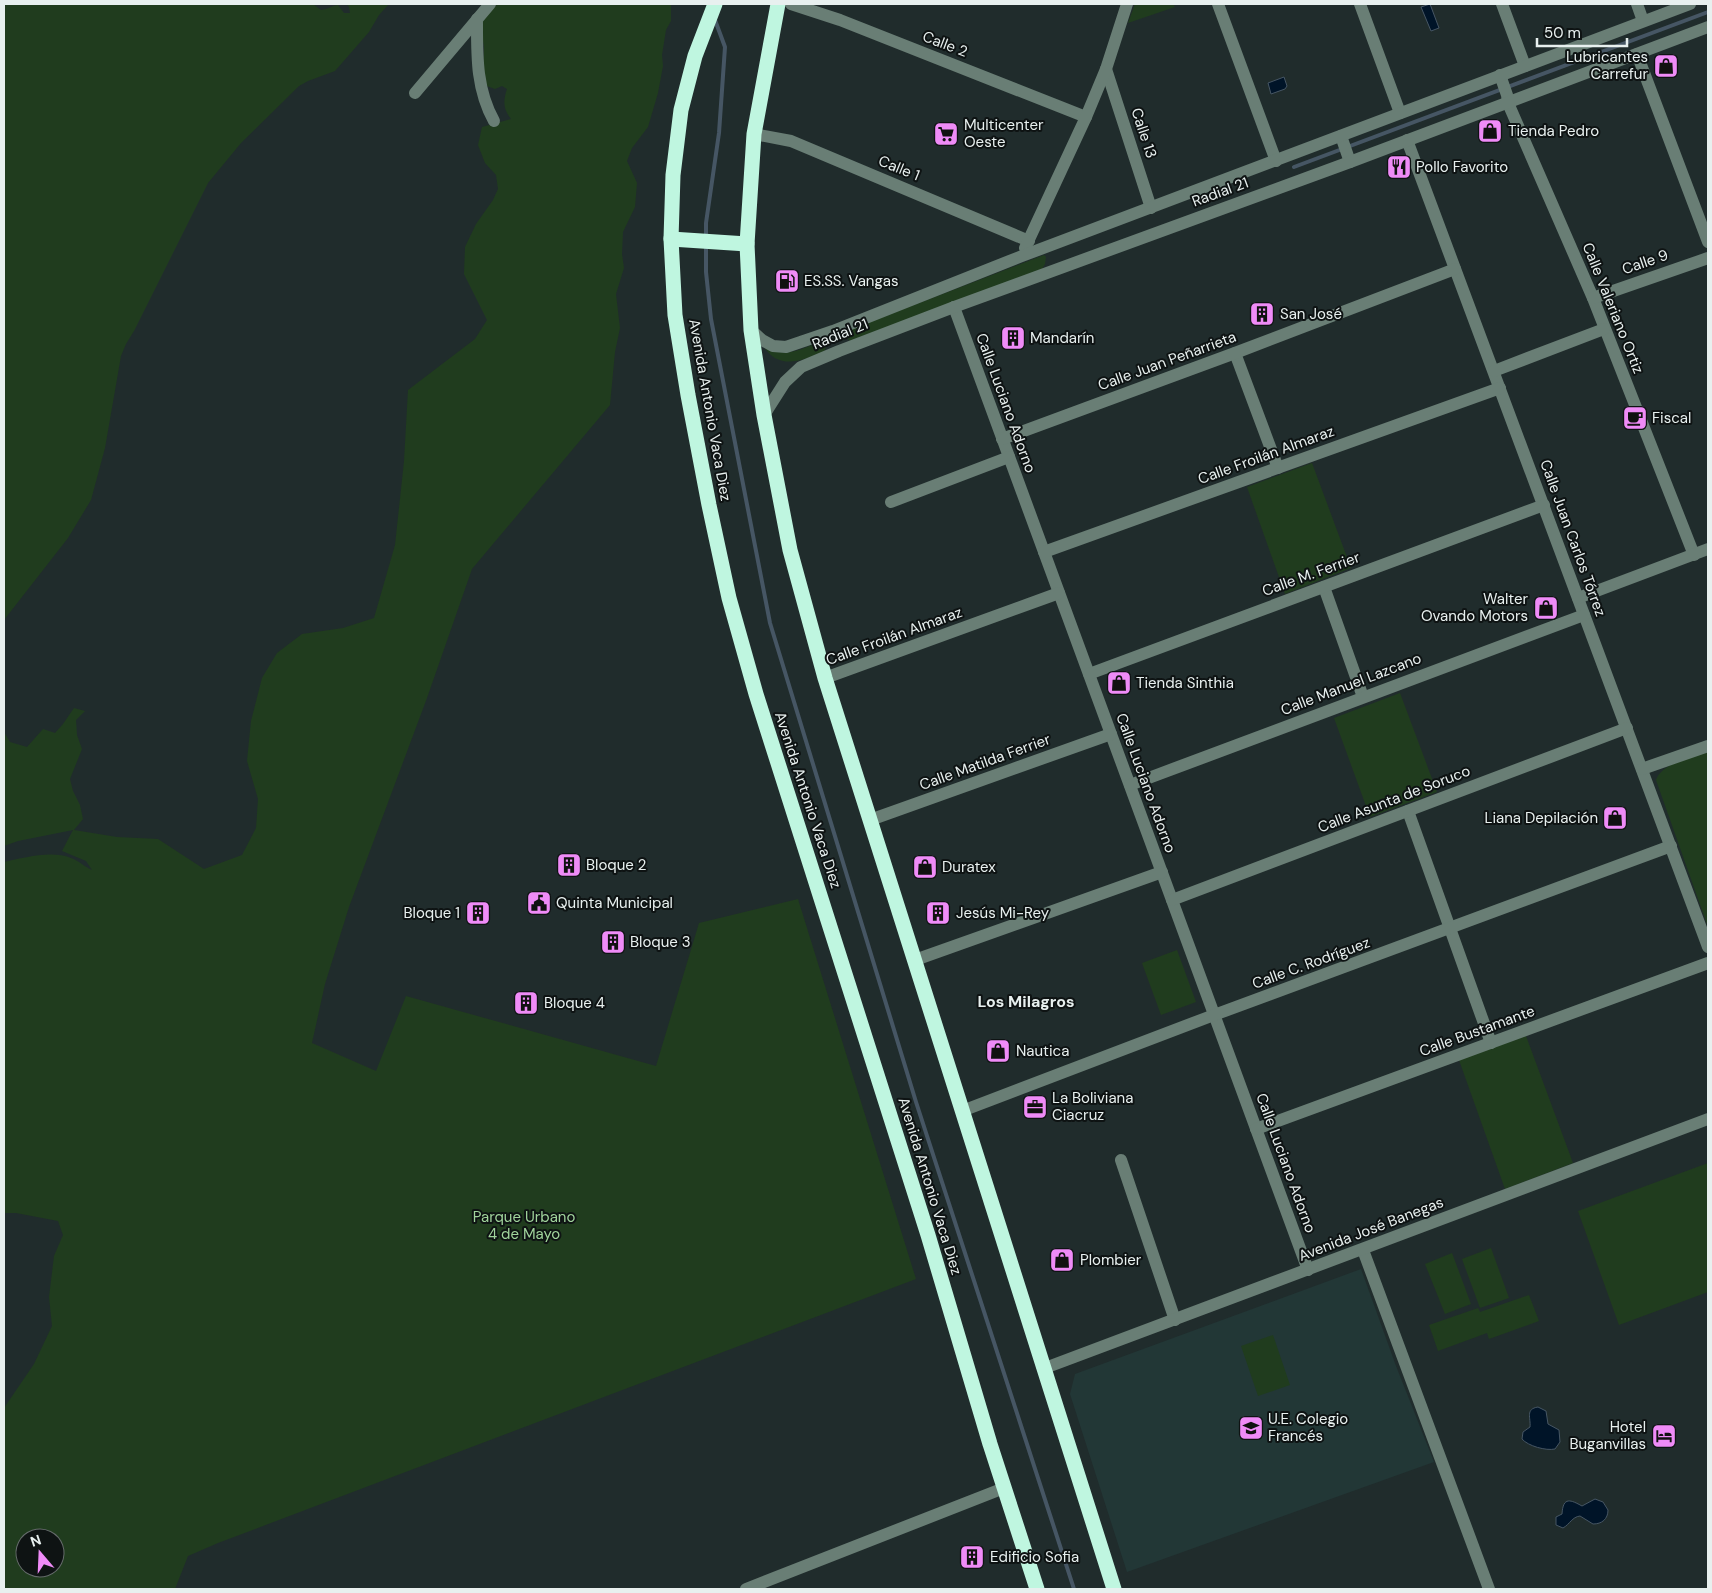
<svg xmlns="http://www.w3.org/2000/svg" width="1712" height="1593" viewBox="0 0 1712 1593" font-family="'DM Sans',sans-serif">
<style>
.built{fill:#223736}
.green{fill:#203c1e;fill-rule:evenodd}
.water{fill:#001428;stroke:#465664}
.lines{fill:none;stroke-linecap:round;stroke-linejoin:round}
.stream{stroke:#465664;stroke-width:4}
.minor{stroke:#697e75;stroke-width:12}
.highway{stroke:#bff6e0;stroke-width:15}
.labels{text-anchor:middle;dominant-baseline:central;stroke-width:4;stroke-linejoin:round;paint-order:stroke}
.street-label{font-size:15px;fill:#e8f0ef;stroke:#0e1313}
.poi-label{font-size:15px;fill:#e8f0ef;stroke:#0e1313;text-anchor:start}
.park-label{font-size:15px;fill:#a1d49c;stroke:#0e1313}
.neighbourhood-label{font-size:16px;font-weight:bold;fill:#e8f0ef;stroke:#0e1313}
</style>
<rect width="100%" height="100%" fill="#202c2c"/>
<!-- built -->
<path class="built" d="M1361 1269 1396 1366 1434 1462 1127 1572 1070 1394 1075 1374Z"/>
<!-- green -->
<g class="green">
<path d="M4 4H313L321 10C329 9 331 6 338 5L344 13H350L349 7 347 4H389L379 15 369 32 335 71 308 81 299 86 241 143 208 183 134 331 126 344 121 356 105 448 91 500 68 538 4 620Z"/>
<path d="M498 4H671V21L666 30 662 55 663 66 658 93 648 127 632 148 627 161 637 183 635 207 623 232 622 254 624 268 616 294 620 328 615 352 610 405 472 569 427 698 349 907 325 984 312 1043 376 1071 406 996 656 1066 699 923 798 899 916 1279 218 1543 188 1556 175 1589H4V1408L34 1364 52 1326 49 1297 54 1256 63 1235 58 1221 16 1213H4V862C24 858 51 850 71 858 79 861 85 867 92 870L86 861 62 851 73 830 18 841 4 846V732L10 742 27 747 43 729 55 733 63 724 74 708 85 711 76 720 77 735 82 749 70 779 73 791 80 805 83 819 74 830 117 837 158 839 204 869 242 855 256 828 258 799 247 761 251 721 262 678 277 653 302 634 343 628 374 618 395 545 404 461 408 390 475 339 487 320 464 274 465 247 476 224 493 200 498 189 496 175 485 163 478 145 482 127 511 119C503 109 503 101 507 89L502 86 495 89 484 85C483 73 483 61 484 49 484 45 483 41 482 37 478 21 487 13 498 4ZM25 1538H55V1568H25Z"/>
<path d="M1135 4H1173L1175 7 1128 23Z"/>
<path d="M1044 255 1046 257 1045 264 1042 269 850 341 846 337 847 333 849 330Z"/>
<path d="M820 342 825 345 826 347 824 352C802 360 780 371 764 347 787 358 798 350 820 342Z"/>
<path d="M1312 463 1351 568 1285 594 1247 487Z"/>
<path d="M1400 693 1437 792 1370 817 1334 718Z"/>
<path d="M1708 751V927L1656 780C1662 763 1692 757 1708 751Z"/>
<path d="M1177 950 1196 1002 1161 1015 1142 963Z"/>
<path d="M1526 1036 1573 1163 1505 1189 1459 1060Z"/>
<path d="M1708 1163V1292L1619 1325 1578 1211Z"/>
<path d="M1491 1248 1509 1298 1480 1308 1462 1259Z"/>
<path d="M1452 1253 1471 1304 1445 1314 1425 1264Z"/>
<path d="M1529 1295 1539 1321 1489 1339 1487 1333 1438 1351 1429 1325 1478 1308 1480 1312Z"/>
<path d="M1273 1335 1290 1385 1258 1396 1241 1346Z"/>
</g>
<!-- water -->
<g class="water">
<path d="M1430 4 1439 28 1431 31 1421 7Z"/>
<path d="M1284 77 1287 86 1285 89 1271 94 1268 83Z"/>
<path d="M1538 1407 1546 1411 1548 1424 1559 1430 1560 1442 1555 1449C1546 1451 1528 1446 1522 1439L1523 1432 1530 1427C1531 1418 1525 1409 1538 1407Z"/>
<path d="M1595 1499 1603 1502 1608 1510C1608 1519 1602 1524 1593 1524L1580 1516C1572 1517 1570 1524 1563 1528L1556 1525V1517L1562 1514C1563 1496 1571 1500 1582 1506Z"/>
</g>
<g class="lines">
<!-- stream -->
<g class="stream">
<path d="M1294 167 1708 12"/>
<path d="M706 237V223L719 133 725 47 715 20"/>
<path d="M706 244V272L711 319 770 623 916 1102 1074 1589"/>
</g>
<!-- minor -->
<g class="minor">
<path d="M791 4 840 20 1086 117"/>
<path d="M1218 4 1276 161"/>
<path d="M1360 4 1400 113"/>
<path d="M1502 4 1525 66"/>
<path d="M1637 4 1643 21"/>
<path d="M477 19C477 55 476 89 494 121"/>
<path d="M1637 54 1708 242"/>
<path d="M1106 69 1151 208"/>
<path d="M1500 75 1507 95 1508 103 1593 298 1694 555"/>
<path d="M415 93 490 4"/>
<path d="M754 134 791 141 1029 241"/>
<path d="M1341 136 1350 162"/>
<path d="M1407 140 1708 947"/>
<path d="M1025 248 1086 117 1106 69 1127 4"/>
<path d="M1593 298 1708 258"/>
<path d="M954 307 1308 1270"/>
<path d="M751 330 762 340 773 346 786 347 833 331 1022 256 1690 4"/>
<path d="M1235 353 1278 468"/>
<path d="M1494 371 1604 329"/>
<path d="M764 415 785 382 801 367 839 351 954 307 1350 162 1708 27"/>
<path d="M1002 439 1235 353 1455 269"/>
<path d="M891 502 1009 457"/>
<path d="M1044 552 1500 388"/>
<path d="M1324 587 1363 697"/>
<path d="M1578 598 1708 549"/>
<path d="M1089 674 1544 505"/>
<path d="M825 678 1059 593"/>
<path d="M1642 769 1708 746"/>
<path d="M1130 785 1584 615"/>
<path d="M1408 811 1491 1043"/>
<path d="M870 820 1111 734"/>
<path d="M1172 900 1627 728"/>
<path d="M915 960 1162 872"/>
<path d="M962 1111 1214 1015 1671 846"/>
<path d="M1256 1129 1708 963"/>
<path d="M1121 1160 1175 1320"/>
<path d="M1363 1250 1489 1589"/>
<path d="M1045 1368 1708 1119"/>
<path d="M746 1589 1004 1488"/>
</g>
<!-- highway -->
<g class="highway">
<path d="M715 4 695 56 681 110 673 175 671 239 675 315 688 395 709 505 729 598 756 694 928 1235 990 1444 1037 1589"/>
<path d="M778 4 754 134 747 244 751 330 764 415 790 550 825 678 1114 1589"/>
<path d="M671 239 747 244"/>
</g>
</g>
<!-- icons -->
<defs>
<symbol id="shop-square" viewBox="-11 -11 22 22"><rect x="-9" y="-9" width="18" height="18" rx="4" fill="#ef8bf7" stroke="#0e1313"/><path d="M-5-2.5h2.3a2.7 3.5 0 0 1 5.4 0H5L5.5 6h-11ZM-1.5-2.5h3a1.5 2.3 0 0 0-3 0Z" fill="#111"/></symbol>
<symbol id="supermarket-square" viewBox="-11 -11 22 22"><rect x="-9" y="-9" width="18" height="18" rx="4" fill="#ef8bf7" stroke="#0e1313"/><path d="M-6-5.5h2.5l.6 2H6L4.5 2H-2.5L-4.4-4H-6ZM-1.5 3.2a1.3 1.3 0 1 0 .1 0ZM3 3.2a1.3 1.3 0 1 0 .1 0Z" fill="#111"/></symbol>
<symbol id="restaurant-square" viewBox="-11 -11 22 22"><rect x="-9" y="-9" width="18" height="18" rx="4" fill="#ef8bf7" stroke="#0e1313"/><path d="M-5-6h1v4h1v-4h1v4h1v-4h1v5L-1.5 .5V6h-2V.5L-5-1ZM5-6V6H3V1.5H1.5Q1.5-4 5-6Z" fill="#111"/></symbol>
<symbol id="fuel-square" viewBox="-11 -11 22 22"><rect x="-9" y="-9" width="18" height="18" rx="4" fill="#ef8bf7" stroke="#0e1313"/><path d="M-5.5-6h7V0h2V4h1.3V-2.5L3-4.5l.8-.8L6-3V5H2.5V1h-1V6h-7ZM-4.2-4.7v3.2H.2V-4.7Z" fill="#111"/></symbol>
<symbol id="building-square" viewBox="-11 -11 22 22"><rect x="-9" y="-9" width="18" height="18" rx="4" fill="#ef8bf7" stroke="#0e1313"/><path d="M-4-6H4V6H1V3H-1V6H-4ZM-2.5-4.3h1.7v1.8h-1.7ZM.8-4.3h1.7v1.8H.8ZM-2.5-1h1.7V.8h-1.7ZM.8-1h1.7V.8H.8Z" fill="#111"/></symbol>
<symbol id="cafe-square" viewBox="-11 -11 22 22"><rect x="-9" y="-9" width="18" height="18" rx="4" fill="#ef8bf7" stroke="#0e1313"/><path d="M-5.5-4.5H6V0H3Q3 3.5 0 3.5H-2.5Q-5.5 3.5-5.5 0ZM3-3.2v2h1.7v-2ZM-6 4.5H4V6H-6Z" fill="#111"/></symbol>
<symbol id="civic-square" viewBox="-11 -11 22 22"><rect x="-9" y="-9" width="18" height="18" rx="4" fill="#ef8bf7" stroke="#0e1313"/><path d="M-.6-6.5H3V-4.5H.6V-3L4-1V1h2V6H-6V1h2V-1L-.6-3ZM-1.2 2.5V6h2.4V2.5Z" fill="#111"/></symbol>
<symbol id="office-square" viewBox="-11 -11 22 22"><rect x="-9" y="-9" width="18" height="18" rx="4" fill="#ef8bf7" stroke="#0e1313"/><path d="M-6-3h4V-5.5h4V-3h4V5H-6ZM-1-4.5V-3h2v-1.5ZM-6 0V1H6V0Z" fill="#111"/></symbol>
<symbol id="school-square" viewBox="-11 -11 22 22"><rect x="-9" y="-9" width="18" height="18" rx="4" fill="#ef8bf7" stroke="#0e1313"/><path d="M0-5L7-2L0 1L-7-2ZM-4 1L0 2.5L4 1V4Q0 6-4 4Z" fill="#111"/></symbol>
<symbol id="hotel-square" viewBox="-11 -11 22 22"><rect x="-9" y="-9" width="18" height="18" rx="4" fill="#ef8bf7" stroke="#0e1313"/><path d="M-6-4.5h1.5V1H6V5H4.5V3h-9V5H-6ZM-4 0a1.8 1.8 0 1 1 3.6 0ZM.5 0V-2.5h3Q6-2.5 6 0Z" fill="#111"/></symbol>
</defs>
<g fill-rule="evenodd">
<use href="#shop-square" x="1652" y="52" width="28" height="28"/>
<use href="#shop-square" x="1476" y="117" width="28" height="28"/>
<use href="#supermarket-square" x="932" y="120" width="28" height="28"/>
<use href="#restaurant-square" x="1385" y="153" width="28" height="28"/>
<use href="#fuel-square" x="773" y="267" width="28" height="28"/>
<use href="#building-square" x="1248" y="300" width="28" height="28"/>
<use href="#building-square" x="999" y="324" width="28" height="28"/>
<use href="#cafe-square" x="1621" y="404" width="28" height="28"/>
<use href="#shop-square" x="1532" y="594" width="28" height="28"/>
<use href="#shop-square" x="1105" y="669" width="28" height="28"/>
<use href="#shop-square" x="1601" y="804" width="28" height="28"/>
<use href="#building-square" x="555" y="851" width="28" height="28"/>
<use href="#shop-square" x="911" y="853" width="28" height="28"/>
<use href="#civic-square" x="525" y="889" width="28" height="28"/>
<use href="#building-square" x="464" y="899" width="28" height="28"/>
<use href="#building-square" x="924" y="899" width="28" height="28"/>
<use href="#building-square" x="599" y="928" width="28" height="28"/>
<use href="#building-square" x="512" y="989" width="28" height="28"/>
<use href="#shop-square" x="984" y="1037" width="28" height="28"/>
<use href="#office-square" x="1021" y="1093" width="28" height="28"/>
<use href="#shop-square" x="1048" y="1246" width="28" height="28"/>
<use href="#school-square" x="1237" y="1414" width="28" height="28"/>
<use href="#hotel-square" x="1650" y="1422" width="28" height="28"/>
<use href="#building-square" x="958" y="1543" width="28" height="28"/>
</g>
<g class="labels">
<!-- street labels -->
<g class="street-label">
<text transform="translate(945 44) rotate(21)">Calle 2</text>
<text transform="translate(1144 133) rotate(72)">Calle 13</text>
<text transform="translate(899 168) rotate(22)">Calle 1</text>
<text transform="translate(1220 192) rotate(-20)">Radial 21</text>
<text transform="translate(1645 262) rotate(-19)">Calle 9</text>
<text transform="translate(1613 308) rotate(68)">Calle Valeriano Ortiz</text>
<text transform="translate(840 334) rotate(-22)">Radial 21</text>
<text transform="translate(1167 361) rotate(-20)">Calle Juan Peñarrieta</text>
<text transform="translate(1006 403) rotate(70)">Calle Luciano Adorno</text>
<text transform="translate(710 410) rotate(80)">Avenida Antonio Vaca Diez</text>
<text transform="translate(1266 455) rotate(-20)">Calle Froilán Almaraz</text>
<text transform="translate(1573 538) rotate(70)">Calle Juan Carlos Tórrez</text>
<text transform="translate(1311 574) rotate(-20)">Calle M. Ferrier</text>
<text transform="translate(894 636) rotate(-20)">Calle Froilán Almaraz</text>
<text transform="translate(1351 684) rotate(-21)">Calle Manuel Lazcano</text>
<text transform="translate(985 762) rotate(-20)">Calle Matilda Ferrier</text>
<text transform="translate(1146 783) rotate(70)">Calle Luciano Adorno</text>
<text transform="translate(1394 799) rotate(-21)">Calle Asunta de Soruco</text>
<text transform="translate(808 800) rotate(72)">Avenida Antonio Vaca Diez</text>
<text transform="translate(1311 963) rotate(-20)">Calle C. Rodríguez</text>
<text transform="translate(1477 1031) rotate(-20)">Calle Bustamante</text>
<text transform="translate(1286 1163) rotate(70)">Calle Luciano Adorno</text>
<text transform="translate(930 1186) rotate(73)">Avenida Antonio Vaca Diez</text>
<text transform="translate(1371 1229) rotate(-21)">Avenida José Banegas</text>
</g>
<!-- poi labels -->
<g class="poi-label">
<text x="1648" y="57" text-anchor="end">Lubricantes<tspan x="1648" dy="17">Carrefur</tspan></text>
<text x="964" y="125">Multicenter<tspan x="964" dy="17">Oeste</tspan></text>
<text x="1508" y="131">Tienda Pedro</text>
<text x="1416" y="167">Pollo Favorito</text>
<text x="804" y="281">ES.SS. Vangas</text>
<text x="1280" y="314">San José</text>
<text x="1030" y="338">Mandarín</text>
<text x="1652" y="418">Fiscal</text>
<text x="1528" y="599" text-anchor="end">Walter<tspan x="1528" dy="17">Ovando Motors</tspan></text>
<text x="1136" y="683">Tienda Sinthia</text>
<text x="1598" y="818" text-anchor="end">Liana Depilación</text>
<text x="586" y="865">Bloque 2</text>
<text x="942" y="867">Duratex</text>
<text x="556" y="903">Quinta Municipal</text>
<text x="460" y="913" text-anchor="end">Bloque 1</text>
<text x="956" y="913">Jesús Mi-Rey</text>
<text x="630" y="942">Bloque 3</text>
<text x="544" y="1003">Bloque 4</text>
<text x="1016" y="1051">Nautica</text>
<text x="1052" y="1098">La Boliviana<tspan x="1052" dy="17">Ciacruz</tspan></text>
<text x="1080" y="1260">Plombier</text>
<text x="1268" y="1419">U.E. Colegio<tspan x="1268" dy="17">Francés</tspan></text>
<text x="1646" y="1427" text-anchor="end">Hotel<tspan x="1646" dy="17">Buganvillas</tspan></text>
<text x="990" y="1557">Edificio Sofia</text>
</g>
<!-- park labels -->
<g class="park-label">
<text x="524" y="1217">Parque Urbano<tspan x="524" dy="17">4 de Mayo</tspan></text>
</g>
<!-- neighbourhood labels -->
<g class="neighbourhood-label">
<text x="1026" y="1001">Los Milagros</text>
</g>
</g>
<!-- border -->
<rect width="1712" height="1593" fill="none" stroke="#e8f0ef" stroke-width="10"/>
<!-- north arrow -->
<g transform="translate(40 1553) rotate(341)"><circle r="24" fill="#0e1313" stroke="#656b6b"/>
<path d="M0-4L9 19L0 12L-9 19Z" fill="#ef8bf7"/>
<text y="-8" font-size="14" font-weight="bold" text-anchor="middle" fill="#e8f0ef">N</text>
</g>
<!-- scale -->
<path d="M1537 38v8h90v-8" fill="none" stroke="#e8f0ef" stroke-width="2.5"/>
<text x="1544" y="38" font-size="15" fill="#e8f0ef" stroke="#0e1313" stroke-width="4" paint-order="stroke">50 m</text>
</svg>
